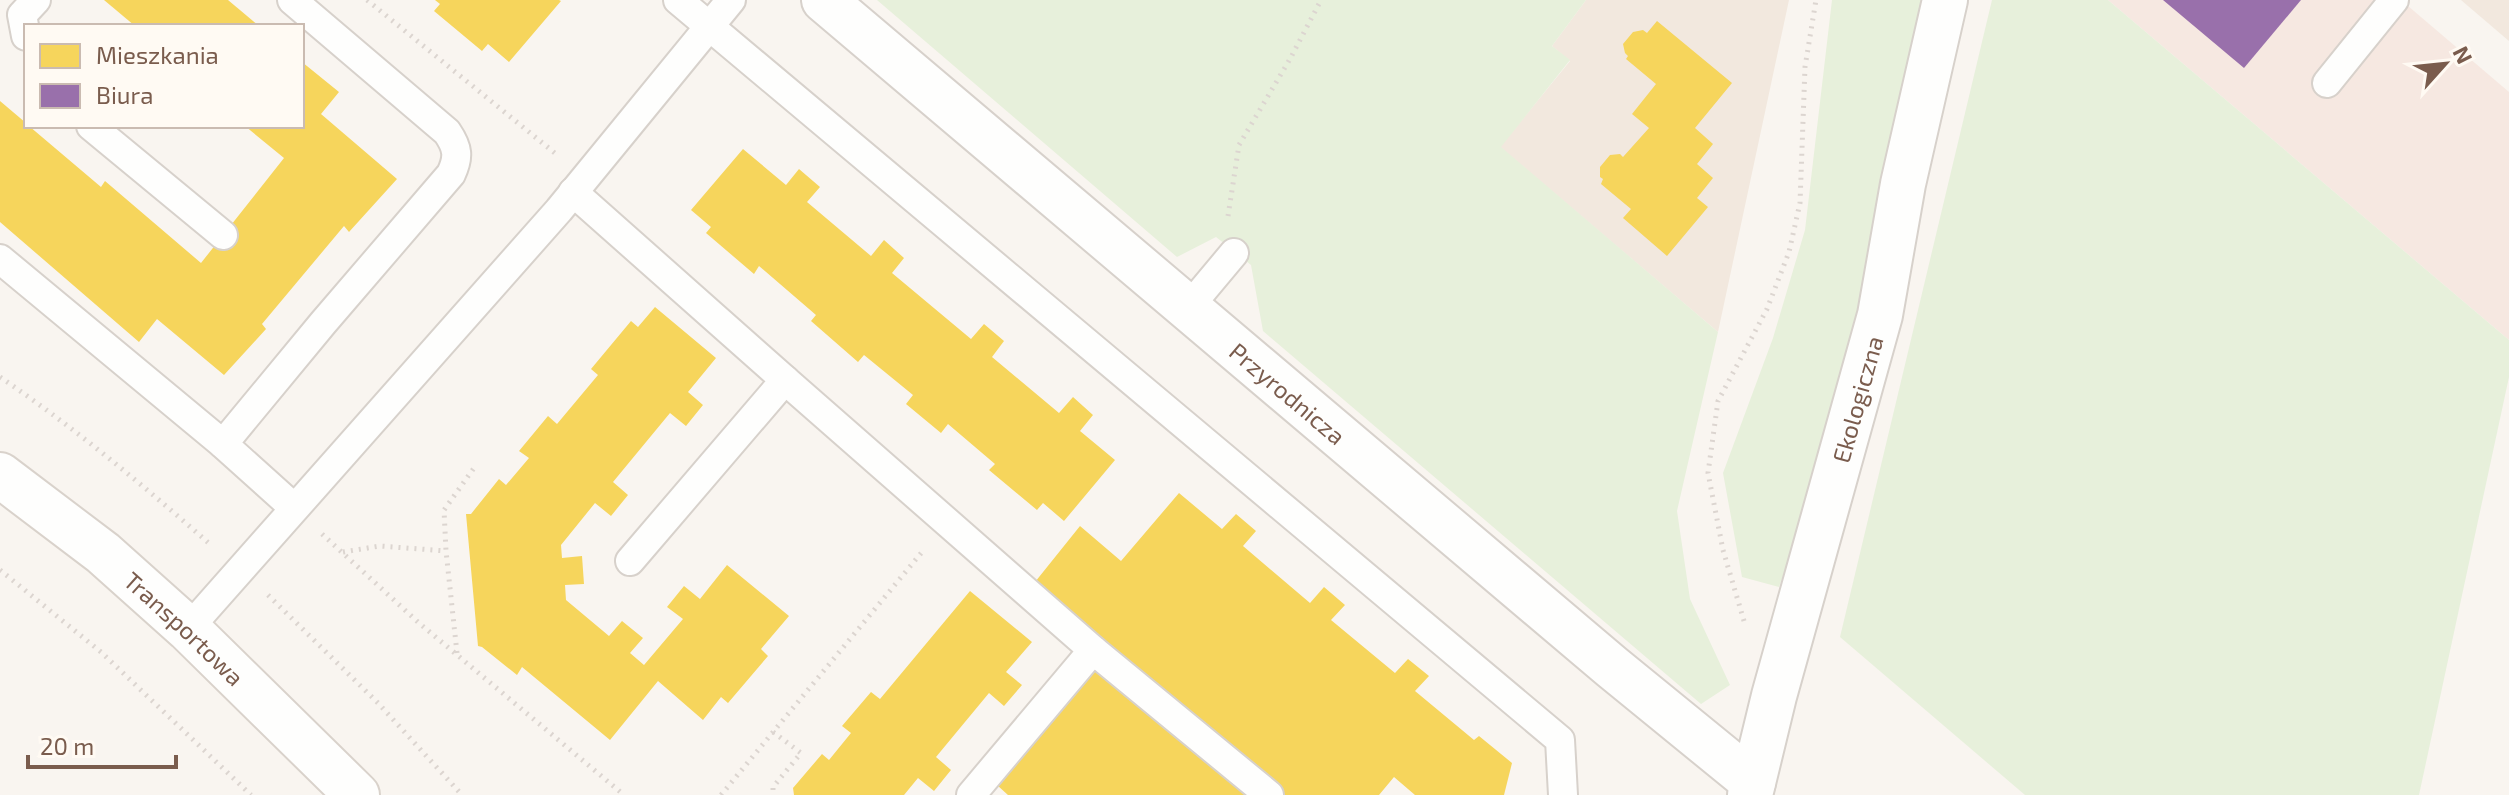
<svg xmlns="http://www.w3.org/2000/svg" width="2509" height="795" viewBox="0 0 2509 795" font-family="'Exo 2',sans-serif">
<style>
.residential{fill:#f2e8de}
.commercial{fill:#f6e8e1}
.green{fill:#e7f0db}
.homes{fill:#f6d55c}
.offices{fill:#9970ab}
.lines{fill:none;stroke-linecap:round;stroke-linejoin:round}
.lane-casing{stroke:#d7d1cb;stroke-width:32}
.street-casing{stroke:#d7d1cb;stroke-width:48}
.secondary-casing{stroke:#d9d2cb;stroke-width:48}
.path{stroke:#dcd5d0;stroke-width:5;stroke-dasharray:2 6;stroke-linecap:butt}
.lane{stroke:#fefefd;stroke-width:28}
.street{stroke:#fefefd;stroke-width:44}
.secondary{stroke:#fefefd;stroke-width:44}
.labels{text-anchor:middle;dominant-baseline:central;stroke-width:8;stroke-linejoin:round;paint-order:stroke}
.street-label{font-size:24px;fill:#7a5c4d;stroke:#fffaf3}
</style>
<rect width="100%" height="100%" fill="#f9f5f0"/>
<!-- residential -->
<g class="residential">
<path d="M1586 0H1789L1718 332 1500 147 1570 61 1552 46Z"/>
<path d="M2461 0H2509V41Z"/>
</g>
<!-- commercial -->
<path class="commercial" d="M2108 0H2401L2509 92V340Z"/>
<!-- green -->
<g class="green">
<path d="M877 0H1586L1552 46 1570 60 1501 147 1718 332 1677 511 1690 599 1730 685 1701 704 1263 331 1251 265 1216 237 1177 257Z"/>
<path d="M1832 0H1926L1844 398 1779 587 1742 577 1723 473 1773 338 1805 230Z"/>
<path d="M1992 0H2108L2509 340V377L2419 795H2025L1840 637Z"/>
</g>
<!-- homes -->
<g class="homes">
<path d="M104 0H228L259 26H135Z"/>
<path d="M435 0H559L561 1 509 62 488 44 482 51 434 11 440 4Z"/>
<path d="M1657 21 1732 83 1695 128 1713 144 1697 164 1713 178 1697 198 1708 207 1667 256 1623 218 1631 209 1601 184 1603 179 1600 177V167L1610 155 1620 154 1623 157 1649 128 1632 114 1656 84 1626 59 1628 56 1625 53 1623 44 1633 32 1643 30 1647 33Z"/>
<path d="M302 62 339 92 321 114 397 179 349 232 344 226 262 324 266 329 224 375 157 319 139 342 0 222V101L26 123V126H29L101 187 105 181 201 263 284 158 245 126H302Z"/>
<path d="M743 149 786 185 799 169 820 187 807 202 871 256 884 240 904 258 892 273 971 339 984 324 1004 341 992 357 1059 413 1073 397 1093 415 1080 431 1115 460 1064 521 1043 503 1037 510 989 470 995 464 948 424 941 433 906 404 913 395 864 355 858 362 811 321 816 315 759 266 754 274 706 233 711 227 691 210Z"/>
<path d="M655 307 716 358 688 392 703 405 686 426 670 413 613 482 628 495 611 516 595 503 561 545 562 558 582 556 584 584 565 585 566 600 609 636 622 621 643 638 630 653 644 665 683 619 667 607 684 586 700 599 727 565 789 616 761 649 768 656 728 703 721 697 703 720 658 681 610 740 522 667 517 675 482 647 478 646 466 514H471L499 479 506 485 529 458 519 451 548 416 557 424 598 375 591 369 631 321 638 327Z"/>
<path d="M1179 493 1222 529 1236 514 1256 531 1243 546 1310 603 1324 587 1345 605 1331 620 1395 673 1408 659 1429 676 1415 691 1474 740 1479 736 1512 763 1504 795H1415L1394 777 1379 795H1008L987 776 971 773 1084 639 1027 592 1080 526 1121 561Z"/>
<path d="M970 591 1032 642 1006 672 1022 685 1004 706 989 693 936 757 951 770 934 791 918 778 904 795H794L793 788 822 754 829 760 851 733 842 726 871 692 880 699Z"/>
</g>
<!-- offices -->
<path class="offices" d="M2163 0H2301L2244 68Z"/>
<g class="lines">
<defs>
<g id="lane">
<path d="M292 0 447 132C458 148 459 157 451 174L323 323 223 444 293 507"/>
<path d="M678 0 1560 740 1563 795"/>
<path d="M26 36 22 15 36 0"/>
<path d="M2327 83 2394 0"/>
<path d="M91 126 223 235"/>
<path d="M573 192 785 380 630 561"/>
<path d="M0 259 223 444"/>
<path d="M1188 308 1234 253"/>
<path d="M785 380 1093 650 971 795"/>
<path d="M188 629 559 210 731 0"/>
<path d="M1093 650 1269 795"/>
</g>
<g id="street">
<path id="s1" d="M824 0 1612 667 1753 782"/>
<path id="s2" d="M1750 795 1774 696 1880 315 1903 184 1945 0"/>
</g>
<g id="secondary">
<path id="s3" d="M0 475 103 553 188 629 357 795"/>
</g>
</defs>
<!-- lane casing -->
<use href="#lane" class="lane-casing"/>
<!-- street casing -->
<use href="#street" class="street-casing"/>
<!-- secondary casing -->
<use href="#secondary" class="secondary-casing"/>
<!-- path -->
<g class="path">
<path d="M367 0 556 154"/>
<path d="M1228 216 1239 145 1290 59 1321 0"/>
<path d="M0 377C75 428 144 486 212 546"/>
<path d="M322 534 419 623 624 795"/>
<path d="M343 552 380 546 446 551"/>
<path d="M0 570 101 652 251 795"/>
<path d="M268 595 378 703 462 795"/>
<path d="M1744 621 1723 550 1708 473 1718 401 1767 309 1789 252 1800 203 1805 67 1816 0"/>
<path d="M457 653 446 551 444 510 474 468"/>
<path d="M773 732 801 753 773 787V795"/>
<path d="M721 795 922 552"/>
</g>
<!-- lane -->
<use href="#lane" class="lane"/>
<!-- street -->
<use href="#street" class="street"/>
<!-- secondary -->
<use href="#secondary" class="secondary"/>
</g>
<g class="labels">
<!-- street labels -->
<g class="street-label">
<text stroke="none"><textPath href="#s1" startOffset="608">Przyrodnicza</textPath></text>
<text stroke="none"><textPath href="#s2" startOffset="410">Ekologiczna</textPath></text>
<text stroke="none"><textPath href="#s3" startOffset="240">Transportowa</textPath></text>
</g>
</g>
<!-- legend -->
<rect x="24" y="24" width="280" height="104" fill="#fffaf3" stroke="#cabbb1" stroke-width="2"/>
<rect x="40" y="44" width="40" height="24" fill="#f6d55c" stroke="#cabbb1" stroke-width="2"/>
<text x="96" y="64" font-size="24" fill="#7a5c4d">Mieszkania</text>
<rect x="40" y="84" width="40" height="24" fill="#9970ab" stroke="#cabbb1" stroke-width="2"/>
<text x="96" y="104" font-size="24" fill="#7a5c4d">Biura</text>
<!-- north arrow -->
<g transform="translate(2445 64) rotate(63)" stroke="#fffaf3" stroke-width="6" paint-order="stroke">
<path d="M0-6L14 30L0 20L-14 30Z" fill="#7a5c4d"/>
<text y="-12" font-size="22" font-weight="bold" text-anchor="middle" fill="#7a5c4d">N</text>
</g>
<!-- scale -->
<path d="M28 755v12h148v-12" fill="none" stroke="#7a5c4d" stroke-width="4"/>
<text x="40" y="755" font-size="24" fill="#7a5c4d" stroke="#fffaf3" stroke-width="6" paint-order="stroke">20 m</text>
</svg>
